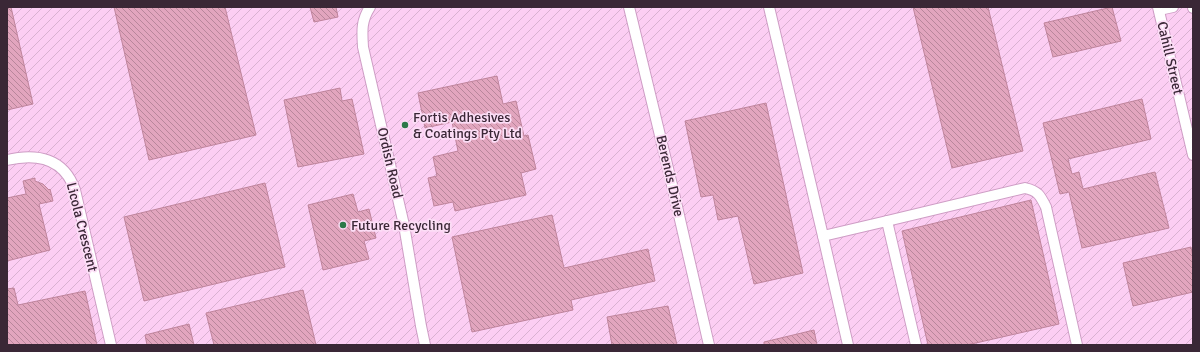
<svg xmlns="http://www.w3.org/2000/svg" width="1200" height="352" viewBox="0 0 1200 352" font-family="Signika,sans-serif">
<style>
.industrial{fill:url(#industrial-furrows)}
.building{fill:url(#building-back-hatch);stroke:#bf849c}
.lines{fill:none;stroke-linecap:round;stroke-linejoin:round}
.minor-casing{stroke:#ce9dc5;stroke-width:12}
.minor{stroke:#fff;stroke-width:10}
.poi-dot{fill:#2c7949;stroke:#fcddf6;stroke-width:1.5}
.labels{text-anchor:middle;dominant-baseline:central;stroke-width:3.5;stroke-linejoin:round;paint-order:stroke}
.street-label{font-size:14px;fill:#3a2736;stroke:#fcddf6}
.poi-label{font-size:14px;fill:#3a2736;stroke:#fcddf6;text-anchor:start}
</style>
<defs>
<pattern id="industrial-furrows" width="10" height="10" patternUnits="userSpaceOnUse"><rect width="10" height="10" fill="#fccef3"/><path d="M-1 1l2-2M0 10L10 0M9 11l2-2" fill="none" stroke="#d9b1d1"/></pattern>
<pattern id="building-back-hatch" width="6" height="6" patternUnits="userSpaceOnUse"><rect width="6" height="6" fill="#e2a5be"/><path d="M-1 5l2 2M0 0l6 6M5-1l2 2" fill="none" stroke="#b8869b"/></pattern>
</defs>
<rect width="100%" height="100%" fill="#fcddf6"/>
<!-- industrial -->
<rect class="industrial" x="7" y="7" width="1186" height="338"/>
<!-- building -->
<g class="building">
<path d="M7 7H11L33 104 7 110Z"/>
<path d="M114 7H225L256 135 149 160Z"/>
<path d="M310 7H336L338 17 314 22Z"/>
<path d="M913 7H988L1023 151 952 168Z"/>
<path d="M1112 7 1121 41 1053 57 1044 23Z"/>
<path d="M497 76 503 104 516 101 524 136 528 135 536 169 521 173 526 195 455 211 453 202 434 206 428 178 437 176 433 157 458 151 452 122 425 128 418 93Z"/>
<path d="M340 88 342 101 352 99 364 154 298 167 284 100Z"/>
<path d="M1142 99 1151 139 1068 159 1072 174 1079 172 1083 189 1155 172 1169 228 1082 248 1069 192 1060 194 1043 123Z"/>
<path d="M766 103 803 273 754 284 738 216 718 220 713 195 701 197 685 121Z"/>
<path d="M35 178V181L43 184 49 190 50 189 53 201 39 204 50 250 7 261V198L26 194 23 181Z"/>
<path d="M265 183 285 267 144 301 124 217Z"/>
<path d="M353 194 358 212 369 209 376 238 364 241 369 259 323 270 308 205Z"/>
<path d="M1031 200 1059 324 967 345H928L902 231Z"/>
<path d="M552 215 564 268 648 249 655 281 571 300 573 310 472 332 452 237Z"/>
<path d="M1191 247 1193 257V292L1133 306 1123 263Z"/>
<path d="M14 288 18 305 85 291 97 345H7V289Z"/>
<path d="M303 290 316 345H214L206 313Z"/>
<path d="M668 306 677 345H612L607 317Z"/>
<path d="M189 324 194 345H147L145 335Z"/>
<path d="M814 330 817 345H764V342Z"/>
</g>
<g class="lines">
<defs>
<g id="minor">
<path d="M370 7C361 21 362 31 363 47L404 225 421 326 425 345"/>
<path d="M629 7 672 185 709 345"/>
<path d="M769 7 823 236 887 221 916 345"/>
<path d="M1158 7 1193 155"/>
<path d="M1193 7V8"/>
<path d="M1159 10 1173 7"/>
<path d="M7 160C37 153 64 158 75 190L111 345"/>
<path d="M887 221 1025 188C1038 191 1040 195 1046 207L1077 345"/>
<path d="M823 236 848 345"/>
</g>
</defs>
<!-- minor casing -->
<use href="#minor" class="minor-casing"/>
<!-- minor -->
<use href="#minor" class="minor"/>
</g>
<!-- markers -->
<g class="poi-dot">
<circle cx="405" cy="125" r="4"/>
<circle cx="343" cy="225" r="4"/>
</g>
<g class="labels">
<!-- street labels -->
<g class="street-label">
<text transform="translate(1170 58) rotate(77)">Cahill Street</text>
<text transform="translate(390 163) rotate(77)">Ordish Road</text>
<text transform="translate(670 176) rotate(77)">Berends Drive</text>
<text transform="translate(82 227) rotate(76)">Licola Crescent</text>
</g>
<!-- poi labels -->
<g class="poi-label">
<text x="413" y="117">Fortis Adhesives<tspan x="413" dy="16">&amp; Coatings Pty Ltd</tspan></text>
<text x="351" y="225">Future Recycling</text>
</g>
</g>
<!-- border -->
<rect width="1200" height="352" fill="none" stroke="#3a2736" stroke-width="16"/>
</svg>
